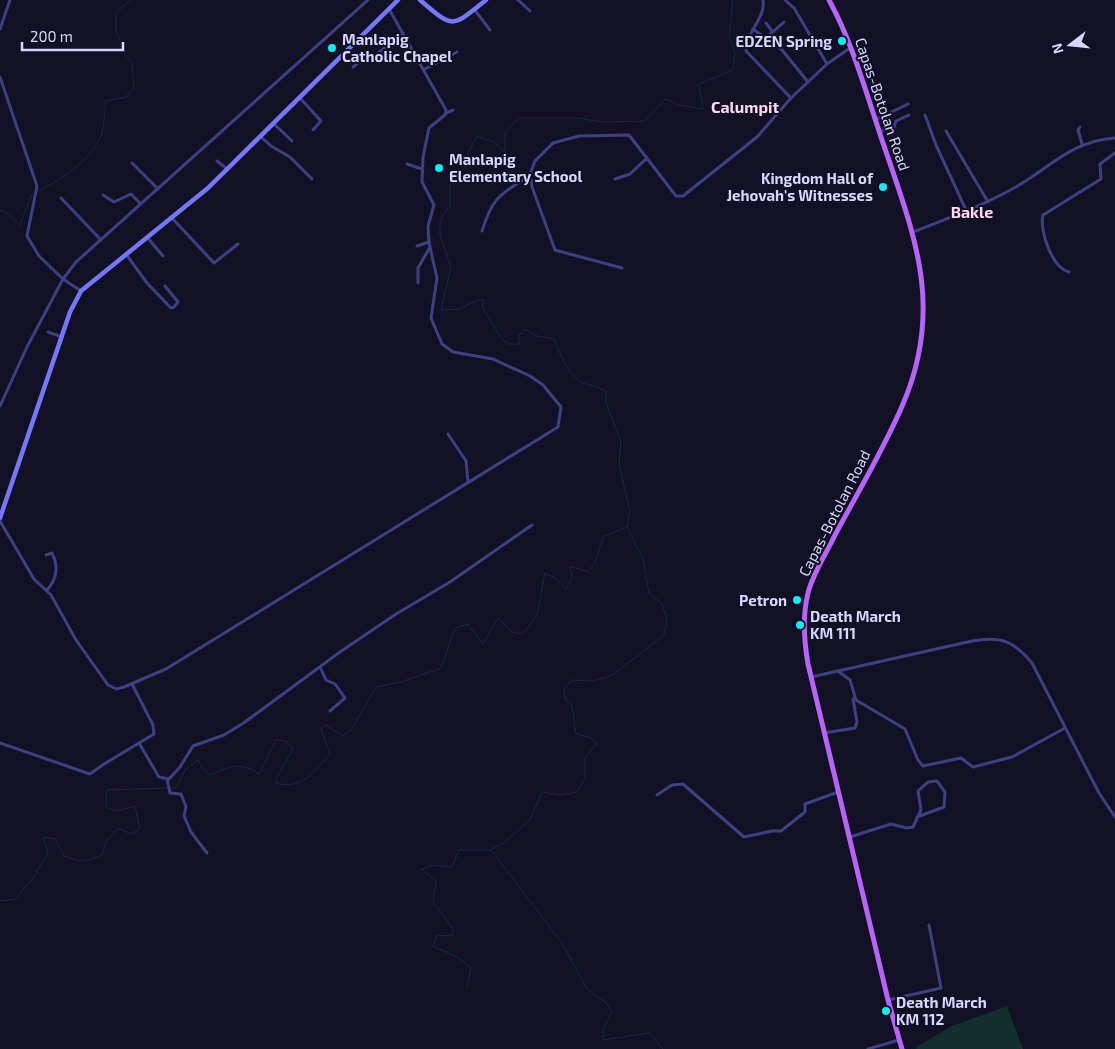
<svg xmlns="http://www.w3.org/2000/svg" width="1115" height="1049" viewBox="0 0 1115 1049" font-family="'Exo 2',sans-serif">
<style>
.green{fill:#132f2c}
.lines{fill:none;stroke-linecap:round;stroke-linejoin:round}
.stream{stroke:#112a48;stroke-width:1}
.street{stroke:#3d4082;stroke-width:3}
.secondary{stroke:#7278f8;stroke-width:4.5}
.primary{stroke:#b663f8;stroke-width:5}
.poi-dot{fill:#0cecf3;stroke:#121025;stroke-width:2}
.labels{text-anchor:middle;dominant-baseline:central;stroke-width:4;stroke-linejoin:round;paint-order:stroke}
.poi-label{font-size:15px;font-weight:bold;fill:#d8d6fd;stroke:#121025;text-anchor:start}
.street-label{font-size:15px;fill:#d8d6fd;stroke:#121025}
.neighbourhood-label{font-size:16px;font-weight:bold;fill:#fdd8f2;stroke:#121025}
</style>
<rect width="100%" height="100%" fill="#121025"/>
<!-- green -->
<path class="green" d="M1007 1006 1023 1049H916L918 1046 952 1026Z"/>
<g class="lines">
<!-- stream -->
<g class="stream">
<path d="M0 211H4L20 225 32 194C57 182 86 165 99 140 105 130 104 112 106 101L126 97 134 87 132 63 124 52 116 30V13L130 0"/>
<path d="M171 788H176L186 769 198 760 203 769 210 775C229 767 240 761 259 774L276 740 286 741 293 749 277 777 276 783C302 790 314 772 330 754L321 729 326 725 343 736 351 730 376 687 401 682 441 668 455 628 468 624 483 644 498 618 512 632 523 634 537 615 545 573 555 578 566 589 572 577 570 566 588 572 595 563 603 537 627 527 630 511 619 465 621 442 606 403V391C597 385 587 386 579 381 566 372 560 353 554 339L537 336 525 329 519 335V344H507L500 336 482 307 484 300H477L460 309 441 310 451 267 440 235V220L450 206V186L470 160 468 153 477 136 494 142 505 152V132L519 118H575L605 122 645 121 666 99 678 105 703 109 699 84 733 70 735 53 729 37 733 0"/>
<path d="M491 850 562 943 587 989 606 1003 612 1012 603 1029V1040L649 1033 663 1049"/>
<path d="M0 901 15 899 33 878 48 853 43 837 55 839 64 856C79 862 88 862 102 855L107 840 118 828 131 834 140 829 135 806 116 811 106 807 107 790 167 788"/>
<path d="M467 988 471 968C458 955 449 954 433 946L437 935 452 936 454 931 433 901 436 882 422 869 433 865 452 867 459 850H490L505 842 530 820 542 792 560 795 577 792 585 778V758L597 743 589 737 576 734 572 706 566 700 564 689 572 680 593 681 613 675 664 635 667 619 662 604 649 593 643 559 627 527"/>
</g>
<!-- street -->
<g class="street">
<path d="M518 0 530 11"/>
<path d="M763 0C766 18 746 32 746 51L791 98"/>
<path d="M785 0 794 8 827 64"/>
<path d="M474 9 490 30"/>
<path d="M766 23 772 31"/>
<path d="M0 29 10 0"/>
<path d="M753 29 782 50 808 82"/>
<path d="M766 38 784 22"/>
<path d="M353 67 359 62 372 58 403 33"/>
<path d="M425 69 457 52"/>
<path d="M0 77 37 186 27 236 39 256 63 279 27 347 0 406"/>
<path d="M300 98 321 121 313 130"/>
<path d="M446 113 453 110"/>
<path d="M925 115 936 145 966 210"/>
<path d="M875 120 908 104"/>
<path d="M274 124 292 141"/>
<path d="M1080 127 1078 130 1082 144"/>
<path d="M946 131 988 202"/>
<path d="M879 132 894 127 896 121 909 115"/>
<path d="M261 137 271 146 290 157 312 179"/>
<path d="M217 161 227 169"/>
<path d="M132 163 158 189"/>
<path d="M407 164 422 169"/>
<path d="M615 179 630 174 647 158"/>
<path d="M103 195 114 202 131 194 141 204"/>
<path d="M61 198 101 240"/>
<path d="M172 218 214 263 238 244"/>
<path d="M482 231C493 196 500 195 530 175"/>
<path d="M913 232C946 219 982 206 1014 188 1052 167 1068 142 1115 138"/>
<path d="M147 237 163 256"/>
<path d="M417 246 429 242"/>
<path d="M126 254 147 283 171 308 174 307 178 302 165 286"/>
<path d="M622 268 555 250 532 187 530 174 535 161 553 143 579 136 629 135 676 196H683L757 137 791 98 827 64 850 48"/>
<path d="M1069 272C1052 268 1039 230 1043 215L1101 179 1100 164 1115 153"/>
<path d="M418 283V268L430 247"/>
<path d="M81 291 63 279 76 262 368 0"/>
<path d="M48 332 62 337"/>
<path d="M448 434 466 461 468 482"/>
<path d="M0 521 34 579 51 595 76 640 108 685 116 689 124 687 166 669 558 427 561 407 543 385 530 376 493 359 453 352 442 344 431 318 437 278 429 243 428 226 434 205 422 182 423 157 429 128 445 115 446 110 389 9"/>
<path d="M46 555 52 553C59 567 57 579 47 590"/>
<path d="M321 669 326 680 335 684 345 698 330 711"/>
<path d="M838 671 850 680 856 700 905 729 918 760 923 766 961 758 973 767 1012 757 1065 728"/>
<path d="M811 677 972 641C1001 636 1014 641 1032 663L1099 793 1115 817"/>
<path d="M824 733 855 728 857 722 853 699"/>
<path d="M0 743 90 774 104 764 154 734 153 725 132 684"/>
<path d="M139 743 159 777 169 779 180 767 193 746 224 735 245 722 340 652 396 614 450 582 532 525"/>
<path d="M167 779 170 793 181 794 186 807 184 816 191 832 207 853"/>
<path d="M657 795 672 785 683 784 744 837 772 831H781L805 812V804L838 792"/>
<path d="M850 837 891 824 907 828 913 827 921 810 918 791 928 782 937 781 945 792 944 807 917 817"/>
<path d="M888 1000 941 988 929 925"/>
<path d="M868 1049 899 1040"/>
</g>
<!-- secondary -->
<g class="secondary">
<path d="M420 0C454 29 451 28 486 0"/>
<path d="M0 518 70 312 81 291 208 188 398 0"/>
</g>
<!-- primary -->
<path class="primary" d="M829 0C852 42 865 89 880 134 912 230 946 303 903 404 884 449 858 492 835 535 826 554 813 573 808 593 802 617 804 641 808 664L888 1000 902 1049"/>
</g>
<!-- markers -->
<g class="poi-dot">
<circle cx="842" cy="41" r="5"/>
<circle cx="332" cy="48" r="5"/>
<circle cx="439" cy="168" r="5"/>
<circle cx="883" cy="187" r="5"/>
<circle cx="797" cy="600" r="5"/>
<circle cx="800" cy="625" r="5"/>
<circle cx="886" cy="1011" r="5"/>
</g>
<g class="labels">
<!-- poi labels -->
<g class="poi-label">
<text x="342" y="39">Manlapig<tspan x="342" dy="17">Catholic Chapel</tspan></text>
<text x="832" y="41" text-anchor="end">EDZEN Spring</text>
<text x="449" y="159">Manlapig<tspan x="449" dy="17">Elementary School</tspan></text>
<text x="873" y="178" text-anchor="end">Kingdom Hall of<tspan x="873" dy="17">Jehovah's Witnesses</tspan></text>
<text x="787" y="600" text-anchor="end">Petron</text>
<text x="810" y="616">Death March<tspan x="810" dy="17">KM 111</tspan></text>
<text x="896" y="1002">Death March<tspan x="896" dy="17">KM 112</tspan></text>
</g>
<!-- street labels -->
<g class="street-label">
<text transform="translate(883 104) rotate(71)">Capas-Botolan Road</text>
<text transform="translate(834 513) rotate(-63)">Capas-Botolan Road</text>
</g>
<!-- neighbourhood labels -->
<g class="neighbourhood-label">
<text x="745" y="106">Calumpit</text>
<text x="972" y="211">Bakle</text>
</g>
</g>
<!-- north arrow -->
<g transform="translate(1070 45) rotate(254)" stroke="#121025" stroke-width="4" paint-order="stroke">
<path d="M0-4L9 19L0 12L-9 19Z" fill="#d8d6fd"/>
<text y="-8" font-size="14" font-weight="bold" text-anchor="middle" fill="#d8d6fd">N</text>
</g>
<!-- scale -->
<path d="M22 42v8h101v-8" fill="none" stroke="#d8d6fd" stroke-width="2.5"/>
<text x="30" y="42" font-size="15" fill="#d8d6fd" stroke="#121025" stroke-width="4" paint-order="stroke">200 m</text>
</svg>
